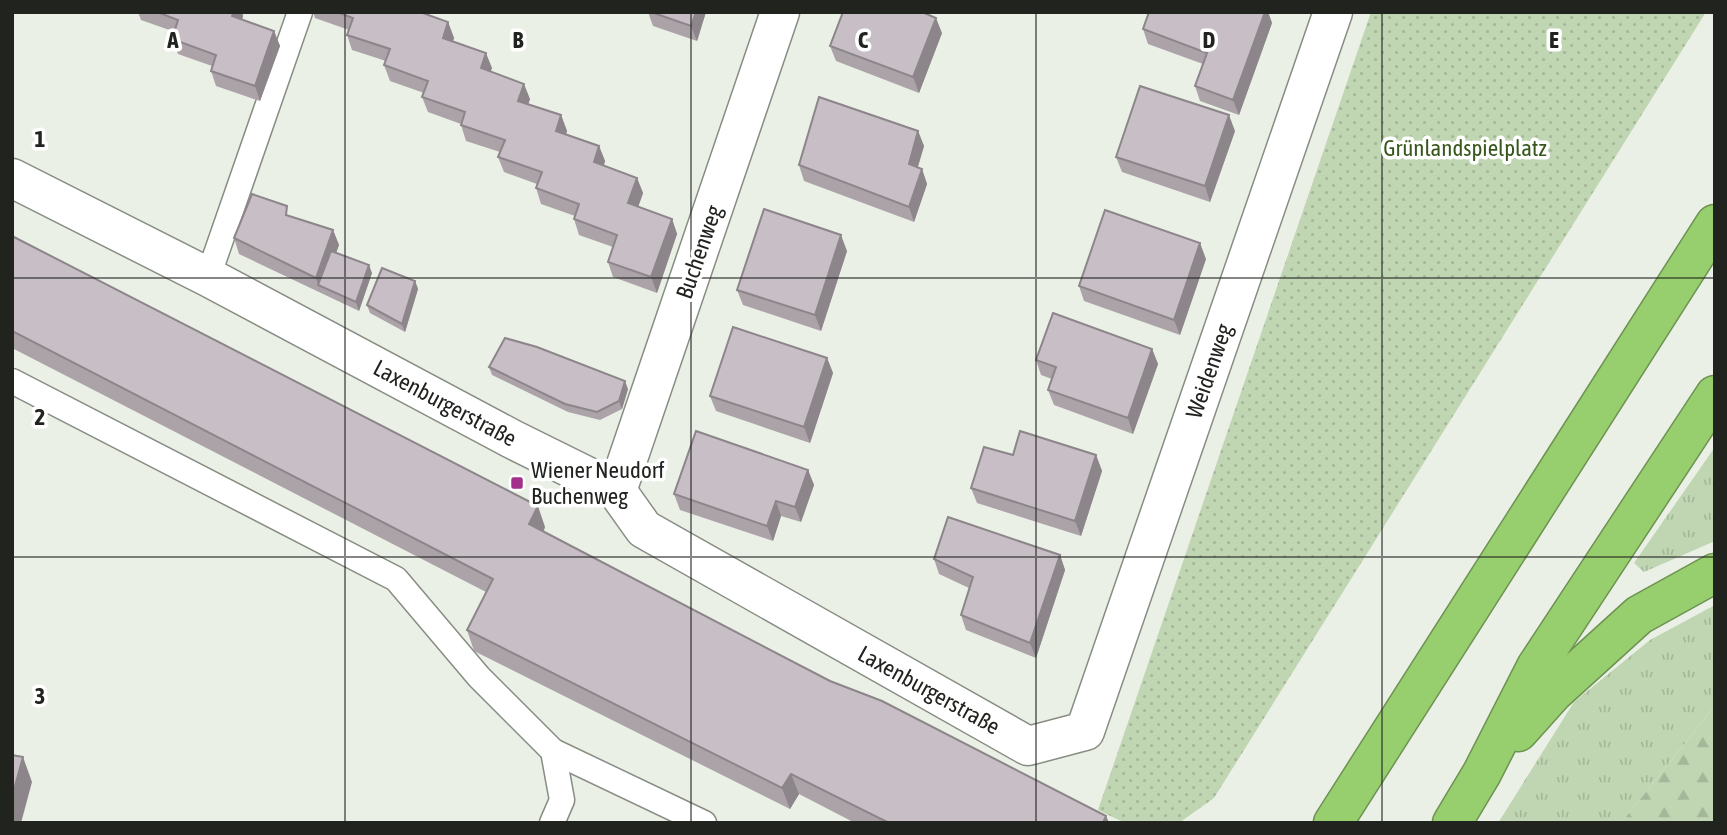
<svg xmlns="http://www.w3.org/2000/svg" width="1727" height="835" viewBox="0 0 1727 835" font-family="'Asap Condensed',sans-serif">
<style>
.grass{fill:url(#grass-tufts)}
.forest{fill:url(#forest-firs)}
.park{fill:url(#park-dots)}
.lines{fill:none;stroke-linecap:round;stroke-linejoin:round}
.lane-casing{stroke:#888d84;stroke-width:27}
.street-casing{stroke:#888d84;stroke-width:41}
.highway-casing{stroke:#6e9252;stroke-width:41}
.lane{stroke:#fff;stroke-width:24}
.street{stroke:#fff;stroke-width:38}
.highway{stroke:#97ce6e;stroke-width:38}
.wall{fill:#aca3a9}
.shaded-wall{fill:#8c858a}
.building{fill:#c8bec5;stroke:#8c858a;stroke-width:2}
.grid{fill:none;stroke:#21231f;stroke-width:2;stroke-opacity:0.55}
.poi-dot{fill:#a3308a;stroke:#fff;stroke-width:2.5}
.labels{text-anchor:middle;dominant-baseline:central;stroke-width:7;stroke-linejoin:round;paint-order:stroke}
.park-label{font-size:23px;fill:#37571c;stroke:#fff}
.street-label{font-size:23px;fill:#21231f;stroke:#fff}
.poi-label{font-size:23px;fill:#21231f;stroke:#fff;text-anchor:start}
.grid-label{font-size:23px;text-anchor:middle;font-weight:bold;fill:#21231f;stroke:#fff;stroke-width:7;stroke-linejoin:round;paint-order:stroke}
</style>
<defs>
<pattern id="grass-tufts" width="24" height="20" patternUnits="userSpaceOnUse" patternTransform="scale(1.75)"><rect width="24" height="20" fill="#c0d6b2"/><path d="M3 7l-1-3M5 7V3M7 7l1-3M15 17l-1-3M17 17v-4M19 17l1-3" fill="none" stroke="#a5b799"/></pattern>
<pattern id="forest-firs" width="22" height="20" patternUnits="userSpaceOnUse" patternTransform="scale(1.75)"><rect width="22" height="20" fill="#c0d6b2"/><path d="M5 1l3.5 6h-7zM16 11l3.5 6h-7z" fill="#a5b799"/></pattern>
<pattern id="park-dots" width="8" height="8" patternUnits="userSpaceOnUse" patternTransform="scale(1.75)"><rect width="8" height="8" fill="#c0d6b2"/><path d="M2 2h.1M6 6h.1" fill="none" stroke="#a5b799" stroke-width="1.8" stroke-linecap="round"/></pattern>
</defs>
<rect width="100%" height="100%" fill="#eaf0e6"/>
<!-- grass -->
<g class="grass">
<path d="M1715 447V541L1644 572 1634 563Z"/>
<path d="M1715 605V706L1621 823H1498L1574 702 1650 640Z"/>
</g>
<!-- forest -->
<path class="forest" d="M1715 706V823H1621Z"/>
<!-- park -->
<path class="park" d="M1371 12H1706L1214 798 1179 823H1125L1098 810Z"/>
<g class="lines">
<defs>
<g id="lane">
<path d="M208 277 300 12"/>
<path d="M12 381 396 579 479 677 553 751 704 823"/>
<path d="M552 823 562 800 553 751"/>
</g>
<g id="street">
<path d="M12 178 208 277 512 439 617 491 644 529 1028 746 1085 731 1333 12"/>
<path d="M617 491 780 12"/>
</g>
<g id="highway">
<path d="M1518 732 1553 693 1639 615 1715 573"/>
<path d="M1333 823 1715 224"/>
<path d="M1452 823 1482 773 1536 667 1715 395"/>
</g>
</defs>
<!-- lane casing -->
<use href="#lane" class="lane-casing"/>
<!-- street casing -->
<use href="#street" class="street-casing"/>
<!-- highway casing -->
<use href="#highway" class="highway-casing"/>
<!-- lane -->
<use href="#lane" class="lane"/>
<!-- street -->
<use href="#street" class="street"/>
<!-- highway -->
<use href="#highway" class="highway"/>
</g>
<!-- wall -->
<g class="wall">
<path d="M138 12H242L243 16 242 20 274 31 280 46 260 101 216 86 211 71 212 66 178 54 172 39 175 32 141 20Z"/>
<path d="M313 12H420L448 22 454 38 452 42 492 68 490 72 530 99 528 104 561 115 567 131 566 135 599 146 605 161 604 166 637 178 643 193 638 207 672 219 677 234 657 293 613 277 608 262 613 247 579 235 574 219 575 216 541 204 536 188 537 184 504 172 498 157 500 152 466 141 461 125V124L428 112 422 97 424 93 390 81 384 65 386 61 352 50 347 35 349 30 315 18Z"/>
<path d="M648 12H706L697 41 653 26Z"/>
<path d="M1149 12H1268L1272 23 1239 115 1200 101 1195 86 1203 64 1148 44 1143 29Z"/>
<path d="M942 33 919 93 836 61 830 46Z"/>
<path d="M918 131 924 146 918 167 922 169 927 184 914 222 804 181 799 165Z"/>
<path d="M1235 131 1210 202 1122 172 1116 157Z"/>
<path d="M290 216 333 230 339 245 336 253 372 273 359 311 239 254 234 238Z"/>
<path d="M12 236 545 527 544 531 830 681 1106 816 1109 823H855L799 794 790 809 474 651 467 630 486 592 12 348Z"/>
<path d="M847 251 821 331 743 305 737 290Z"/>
<path d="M1206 259 1180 335 1084 301 1079 286Z"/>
<path d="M415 281 418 289 405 332 370 313 367 305Z"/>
<path d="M1152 349 1158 364 1133 434 1054 405 1048 390 1052 379 1041 375 1036 360Z"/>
<path d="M827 358 833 373 810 443 716 411 710 396Z"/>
<path d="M489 367 628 389 622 409 600 420 568 412 492 375Z"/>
<path d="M1013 455H1096L1102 471 1081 536 977 503 971 488Z"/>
<path d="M808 470 814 485 801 522 781 516 773 541 680 510 674 494Z"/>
<path d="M1060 555 1065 570 1036 658 966 630 961 615 969 588 939 574 934 559Z"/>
</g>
<!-- shaded-wall -->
<g class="shaded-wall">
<path d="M234 12H242L243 16 238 31 232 16Z"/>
<path d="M696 12H706L697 41 691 26Z"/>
<path d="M1265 12H1268L1272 23 1239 115 1233 100Z"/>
<path d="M936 18 942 33 919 93 913 77Z"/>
<path d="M448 22 454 38 449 54 443 38Z"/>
<path d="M274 31 280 46 260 101 255 86Z"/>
<path d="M486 53 492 68 486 84 481 68Z"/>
<path d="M524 84 530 99 524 116 518 101Z"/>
<path d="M561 115 567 131 561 147 556 131Z"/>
<path d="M1229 115 1235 131 1210 202 1205 186Z"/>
<path d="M918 131 924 146 914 179 909 164Z"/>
<path d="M599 146 605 161 599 178 594 162Z"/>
<path d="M922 169 927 184 914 222 909 207Z"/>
<path d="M637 178 643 193 634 219 628 203Z"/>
<path d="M672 219 677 234 657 293 651 277Z"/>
<path d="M333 230 339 245 323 287 318 285 321 293 316 278Z"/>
<path d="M841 235 847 251 821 331 815 315Z"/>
<path d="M1200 243 1206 259 1180 335 1174 320Z"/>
<path d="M369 265 372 273 359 311 356 302Z"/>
<path d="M415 281 418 289 405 332 402 324Z"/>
<path d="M1152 349 1158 364 1133 434 1128 418Z"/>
<path d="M827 358 833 373 810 443 804 427Z"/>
<path d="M625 381 628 389 622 409 619 401Z"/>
<path d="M1096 455 1102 471 1081 536 1075 521Z"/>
<path d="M808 470 814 485 801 522 795 507Z"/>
<path d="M776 501 781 516 773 541 767 526Z"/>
<path d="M538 506 545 527 537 544 529 524Z"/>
<path d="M1060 555 1065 570 1036 658 1030 643Z"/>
<path d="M23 757 32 782 21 823H12V797Z"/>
<path d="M791 774 799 794 790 809 782 788Z"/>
<path d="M1106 816 1109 823H1103Z"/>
</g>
<!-- building -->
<g class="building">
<path d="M157 12H234L232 16 274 31 255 86 211 71 216 55 172 39 178 20Z"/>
<path d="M337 12H420L448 22 443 38 486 53 481 68 524 84 518 101 561 115 556 131 599 146 594 162 637 178 628 203 672 219 651 277 608 262 617 235 574 219 579 204 536 188 542 172 498 157 505 140 461 125 465 112 422 97 428 81 384 65 390 49 347 35 353 18Z"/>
<path d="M651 12H696L691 26Z"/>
<path d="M843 12H922L936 18 913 77 830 46Z"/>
<path d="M1149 12H1265L1233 100 1195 86 1207 53 1143 29Z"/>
<path d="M1140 86 1229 115 1205 186 1116 157Z"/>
<path d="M819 97 918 131 909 164 922 169 909 207 799 165Z"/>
<path d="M252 194 287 206 286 215 333 230 316 278 234 238Z"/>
<path d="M764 209 841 235 815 315 737 290Z"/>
<path d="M1105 210 1200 243 1174 320 1079 286Z"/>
<path d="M12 236 538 506 529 524 830 681 882 701 1106 816 1103 823H889L791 774 782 788 467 630 493 579 12 331Z"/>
<path d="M331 251 369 265 356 302 318 285Z"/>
<path d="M382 268 415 281 402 324 367 305Z"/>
<path d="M1053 313 1152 349 1128 418 1048 390 1056 367 1036 360Z"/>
<path d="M733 327 827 358 804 427 710 396Z"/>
<path d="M505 338 537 347 625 381 619 401 597 412 565 404 489 367Z"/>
<path d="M696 431 808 470 795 507 776 501 767 526 674 494Z"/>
<path d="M1020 431 1096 455 1075 521 971 488 984 447 1013 455Z"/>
<path d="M948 517 1060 555 1030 643 961 615 973 577 934 559Z"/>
<path d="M12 755 23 757 12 797Z"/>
</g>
<!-- grid -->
<path class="grid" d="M345 12V823M691 12V823M1036 12V823M1382 12V823M12 278H1715M12 557H1715"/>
<!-- markers -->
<rect class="poi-dot" x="510" y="476" width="14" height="14" rx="3.5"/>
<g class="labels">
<!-- park labels -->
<g class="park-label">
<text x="1465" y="148">Grünlandspielplatz</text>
</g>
<!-- street labels -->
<g class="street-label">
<text transform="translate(699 252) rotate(-71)">Buchenweg</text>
<text transform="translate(1209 371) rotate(-71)">Weidenweg</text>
<text transform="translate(445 403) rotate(28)">Laxenburgerstraße</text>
<text transform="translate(929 690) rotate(29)">Laxenburgerstraße</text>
</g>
<!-- poi labels -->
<g class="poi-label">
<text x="531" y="470">Wiener Neudorf<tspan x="531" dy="26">Buchenweg</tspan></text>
</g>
</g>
<g class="grid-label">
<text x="173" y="48">A</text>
<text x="518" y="48">B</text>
<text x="863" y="48">C</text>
<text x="1209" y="48">D</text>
<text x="1554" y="48">E</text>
<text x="40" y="147">1</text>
<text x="40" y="425">2</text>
<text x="40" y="704">3</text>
</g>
<!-- border -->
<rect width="1727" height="835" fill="none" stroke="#21231f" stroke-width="28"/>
</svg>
